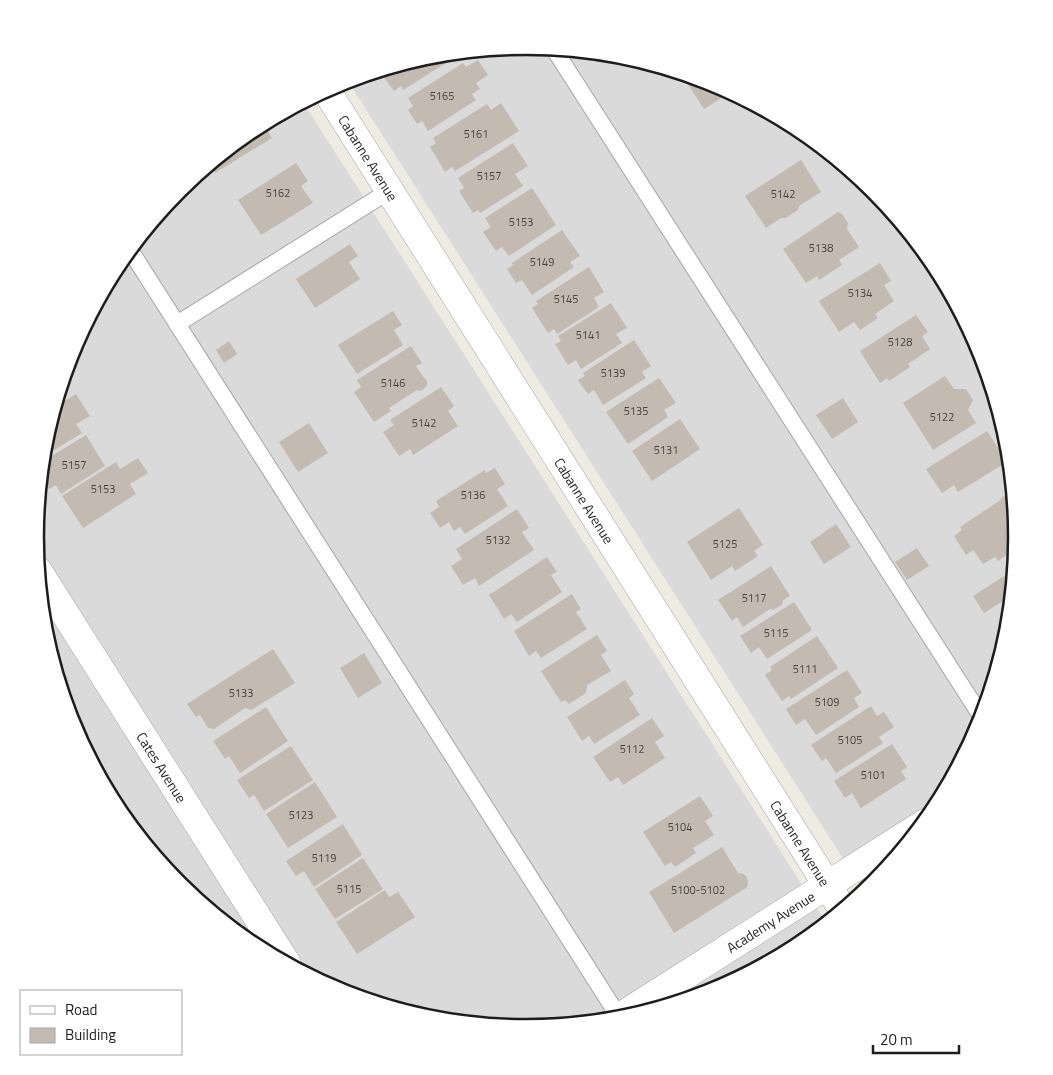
<svg xmlns="http://www.w3.org/2000/svg" width="1053" height="1075" viewBox="0 0 1053 1075" font-family="'Titillium Web',sans-serif">
<style>
.residential{fill:#dbdada}
.building{fill:#c3bab2}
.lines{fill:none;stroke-linecap:round;stroke-linejoin:round}
.service-casing{stroke:#a4a4a4;stroke-width:18}
.minor-casing{stroke:#a4a4a4;stroke-width:29}
.service{stroke:#fff;stroke-width:16}
.minor{stroke:#fff;stroke-width:28}
.labels{text-anchor:middle;dominant-baseline:central;stroke-width:4.5;stroke-linejoin:round;paint-order:stroke}
.number-label{font-size:11px;fill:#464442}
.street-label{font-size:14px;fill:#1d1d1d;stroke:#fff}
.rim{fill:none;stroke:#1d1d1d;stroke-width:2.5}
</style>
<rect width="100%" height="100%" fill="#eeebe3"/>
<!-- residential -->
<g class="residential">
<path d="M527 46 623 56 715 84 800 129 874 190 935 265 981 350 1009 442 1018 538 1008 634 980 726 935 811 874 885 865 893 348 81 431 55Z"/>
<path d="M303 102 827 924 799 946 714 992 622 1020 526 1029 430 1019 338 991 253 946 179 885 118 810 72 725 44 633 35 538 45 441 73 349 118 264 179 190 254 129Z"/>
</g>
<!-- building -->
<g class="building">
<path d="M445 54 449 61 403 90 401 86 394 91 383 76 391 71 389 68 431 55Z"/>
<path d="M478 60 488 75 476 83 480 89 472 94 476 100 428 131 422 121 417 124 408 110 413 106 408 98 463 63 466 67Z"/>
<path d="M687 75 715 84 731 92 704 109 684 78Z"/>
<path d="M501 103 519 131 455 171 452 167 445 172 430 147 436 143 433 138 487 104 491 110Z"/>
<path d="M263 124 272 138 215 173 210 165 254 129Z"/>
<path d="M513 143 528 166 515 174 523 186 480 213 478 210 473 213 459 191 464 188 458 178Z"/>
<path d="M801 160 821 192 799 206 798 210 786 218H781L766 228 745 196Z"/>
<path d="M296 163 308 181 301 186 313 203 261 235 238 200Z"/>
<path d="M532 188 556 225 509 256 502 247 496 251 483 232 491 227 485 218Z"/>
<path d="M838 212 842 214 848 223 847 229 859 247 839 260 842 265 819 280 817 276 806 283 783 249Z"/>
<path d="M562 230 580 256 570 262 574 267 532 295 522 280 516 283 507 269 513 265 512 263Z"/>
<path d="M350 244 358 256 349 262 360 279 315 308 296 279Z"/>
<path d="M880 263 891 281 884 285 894 301 875 314 878 318 860 330 854 322 839 332 819 301Z"/>
<path d="M589 267 604 292 594 298 599 307 557 334 554 329 548 333 532 308 538 304 536 301Z"/>
<path d="M611 303 627 328 616 334 622 343 581 369 576 360 568 365 555 344 561 341 558 336Z"/>
<path d="M393 311 402 325 394 330 403 345 357 374 338 345Z"/>
<path d="M916 315 928 332 922 336 930 349 908 364 910 367 889 381 887 378 880 383 860 351Z"/>
<path d="M634 340 651 366 642 372 646 378 603 405 594 390 588 394 578 380 585 376 583 373Z"/>
<path d="M229 341 237 354 224 363 216 350Z"/>
<path d="M411 346 422 363 416 366 422 375 427 381V385L424 389 420 391 417 390 389 408 391 411 374 422 354 392 361 387 357 380Z"/>
<path d="M68 365 74 375 63 382 64 377Z"/>
<path d="M945 376 954 389H966L973 400 968 410 976 423 933 450 903 403Z"/>
<path d="M659 378 676 403 664 410 668 417 628 444 606 412Z"/>
<path d="M441 387 454 406 448 411 458 426 413 455 410 449 399 456 383 432 394 425 390 420Z"/>
<path d="M76 394 90 416 76 424 82 433 43 457 45 441 55 407Z"/>
<path d="M843 398 858 422 832 439 816 415Z"/>
<path d="M680 419 700 449 652 481 632 451Z"/>
<path d="M309 423 328 453 298 472 279 442Z"/>
<path d="M987 431 1007 462 958 492 954 485 942 493 926 469Z"/>
<path d="M86 435 105 466 61 494 56 485 49 489 41 477V472L46 469 42 464V462Z"/>
<path d="M138 458 148 473 130 484 136 494 83 528 62 496 116 462 120 469Z"/>
<path d="M495 468 505 484 497 489 508 506 465 534 460 527 454 531 449 522 440 528 430 513 439 507 436 501 485 470 486 473Z"/>
<path d="M1012 492H1014L1018 538 1017 543 1015 544 1017 548 998 561 995 557 983 564 973 550 966 555 954 536 962 530 960 527 999 501 1002 497Z"/>
<path d="M739 508 763 545 754 551 758 556 735 571 732 566 711 580 687 542Z"/>
<path d="M517 509 529 528 522 532 534 550 479 586 475 578 463 585 451 566 462 559 456 549Z"/>
<path d="M836 524 851 547 824 564 810 542Z"/>
<path d="M917 548 929 566 907 580 895 562Z"/>
<path d="M547 557 557 572 551 575 562 592 517 622 511 614 504 619 489 595Z"/>
<path d="M771 566 790 596 783 600 782 605 773 610 770 609 743 627 737 617 732 621 718 600Z"/>
<path d="M1015 569 1011 604 1007 607 1003 601 984 613 973 596Z"/>
<path d="M572 594 581 609 576 612 587 629 541 658 536 651 529 656 514 631Z"/>
<path d="M794 602 812 630 767 659 759 647 751 653 740 636Z"/>
<path d="M597 635 607 651 601 655 611 671 587 685 586 693 569 704 565 700 561 702 541 671Z"/>
<path d="M817 636 838 668 791 699 789 696 782 701 765 675 772 670 770 667Z"/>
<path d="M273 649 295 683 251 710 245 708 214 729 208 728 200 715 196 717 187 704Z"/>
<path d="M364 653 382 683 358 698 340 668Z"/>
<path d="M847 670 862 693 854 698 859 707 816 735 805 719 796 725 786 709Z"/>
<path d="M625 680 634 694 629 698 640 715 594 744 589 736 582 741 567 717Z"/>
<path d="M871 706 877 716 884 712 894 727 879 737 883 743 836 773 826 758 822 761 811 745Z"/>
<path d="M266 707 288 741 240 773 229 756 225 759 213 741Z"/>
<path d="M652 718 664 736 655 742 665 758 623 785 618 777 610 782 593 757Z"/>
<path d="M892 744 907 767 901 771 906 779 861 808 852 793 845 798 834 781Z"/>
<path d="M291 746 313 780 264 811 254 795 249 798 237 780Z"/>
<path d="M315 782 337 817 288 848 266 814Z"/>
<path d="M700 796 713 816 705 821 714 835 693 848 696 853 675 867 671 862 665 866 643 832Z"/>
<path d="M343 824 362 855 314 887 304 871 296 876 286 861Z"/>
<path d="M722 847 738 873 743 874 746 876 748 880V885L746 888 674 933 649 892Z"/>
<path d="M363 858 383 889 335 919 315 889Z"/>
<path d="M385 890 389 897 398 892 415 917 357 954 336 922Z"/>
</g>
<g class="lines">
<defs>
<g id="service">
<path d="M554 49 983 719"/>
<path d="M130 250 621 1020"/>
<path d="M177 324 389 191"/>
</g>
<g id="minor">
<path id="s1" d="M326 90 843 910"/>
<path id="s2" d="M38 571 287 964"/>
<path id="s3" d="M615 1020 925 823"/>
</g>
</defs>
<!-- service casing -->
<use href="#service" class="service-casing"/>
<!-- minor casing -->
<use href="#minor" class="minor-casing"/>
<!-- service -->
<use href="#service" class="service"/>
<!-- minor -->
<use href="#minor" class="minor"/>
</g>
<g class="labels">
<!-- number labels -->
<g class="number-label">
<text x="442" y="96">5165</text>
<text x="476" y="134">5161</text>
<text x="489" y="176">5157</text>
<text x="278" y="193">5162</text>
<text x="783" y="194">5142</text>
<text x="521" y="222">5153</text>
<text x="821" y="248">5138</text>
<text x="542" y="262">5149</text>
<text x="860" y="293">5134</text>
<text x="566" y="299">5145</text>
<text x="588" y="335">5141</text>
<text x="900" y="342">5128</text>
<text x="613" y="373">5139</text>
<text x="393" y="383">5146</text>
<text x="636" y="411">5135</text>
<text x="942" y="417">5122</text>
<text x="424" y="423">5142</text>
<text x="666" y="450">5131</text>
<text x="74" y="465">5157</text>
<text x="103" y="489">5153</text>
<text x="473" y="495">5136</text>
<text x="498" y="540">5132</text>
<text x="725" y="544">5125</text>
<text x="754" y="598">5117</text>
<text x="776" y="633">5115</text>
<text x="805" y="669">5111</text>
<text x="241" y="693">5133</text>
<text x="827" y="702">5109</text>
<text x="850" y="740">5105</text>
<text x="632" y="749">5112</text>
<text x="873" y="775">5101</text>
<text x="301" y="815">5123</text>
<text x="680" y="827">5104</text>
<text x="324" y="858">5119</text>
<text x="349" y="889">5115</text>
<text x="698" y="890">5100-5102</text>
</g>
<!-- street labels -->
<g class="street-label">
<text stroke="none"><textPath href="#s1" startOffset="80">Cabanne Avenue</textPath></text>
<text stroke="none"><textPath href="#s1" startOffset="485">Cabanne Avenue</textPath></text>
<text stroke="none"><textPath href="#s2" startOffset="232">Cates Avenue</textPath></text>
<text stroke="none"><textPath href="#s1" startOffset="890">Cabanne Avenue</textPath></text>
<text stroke="none"><textPath href="#s3" startOffset="184">Academy Avenue</textPath></text>
</g>
</g>
<!-- crop -->
<path d="M0 0H1053V1075H0ZM44 537a482 482 0 1 1 964 0a482 482 0 1 1-964 0Z" fill="#fff" fill-rule="evenodd"/>
<path class="rim" d="M44 537a482 482 0 1 1 964 0a482 482 0 1 1-964 0Z"/>
<!-- legend -->
<rect x="20" y="990" width="162" height="65" fill="#ffffff" stroke="#a5a5a5"/>
<rect x="30" y="1006" width="25" height="8" fill="#ffffff" stroke="#a5a5a5"/>
<text x="65" y="1015" font-size="15" fill="#1d1d1d">Road</text>
<rect x="30" y="1028" width="25" height="15" fill="#c3bab2" stroke="#a5a5a5"/>
<text x="65" y="1040" font-size="15" fill="#1d1d1d">Building</text>
<!-- scale -->
<path d="M873 1045v8h86v-8" fill="none" stroke="#1d1d1d" stroke-width="2.5"/>
<text x="880" y="1045" font-size="15" fill="#1d1d1d" stroke="#ffffff" stroke-width="4" paint-order="stroke">20 m</text>
</svg>
